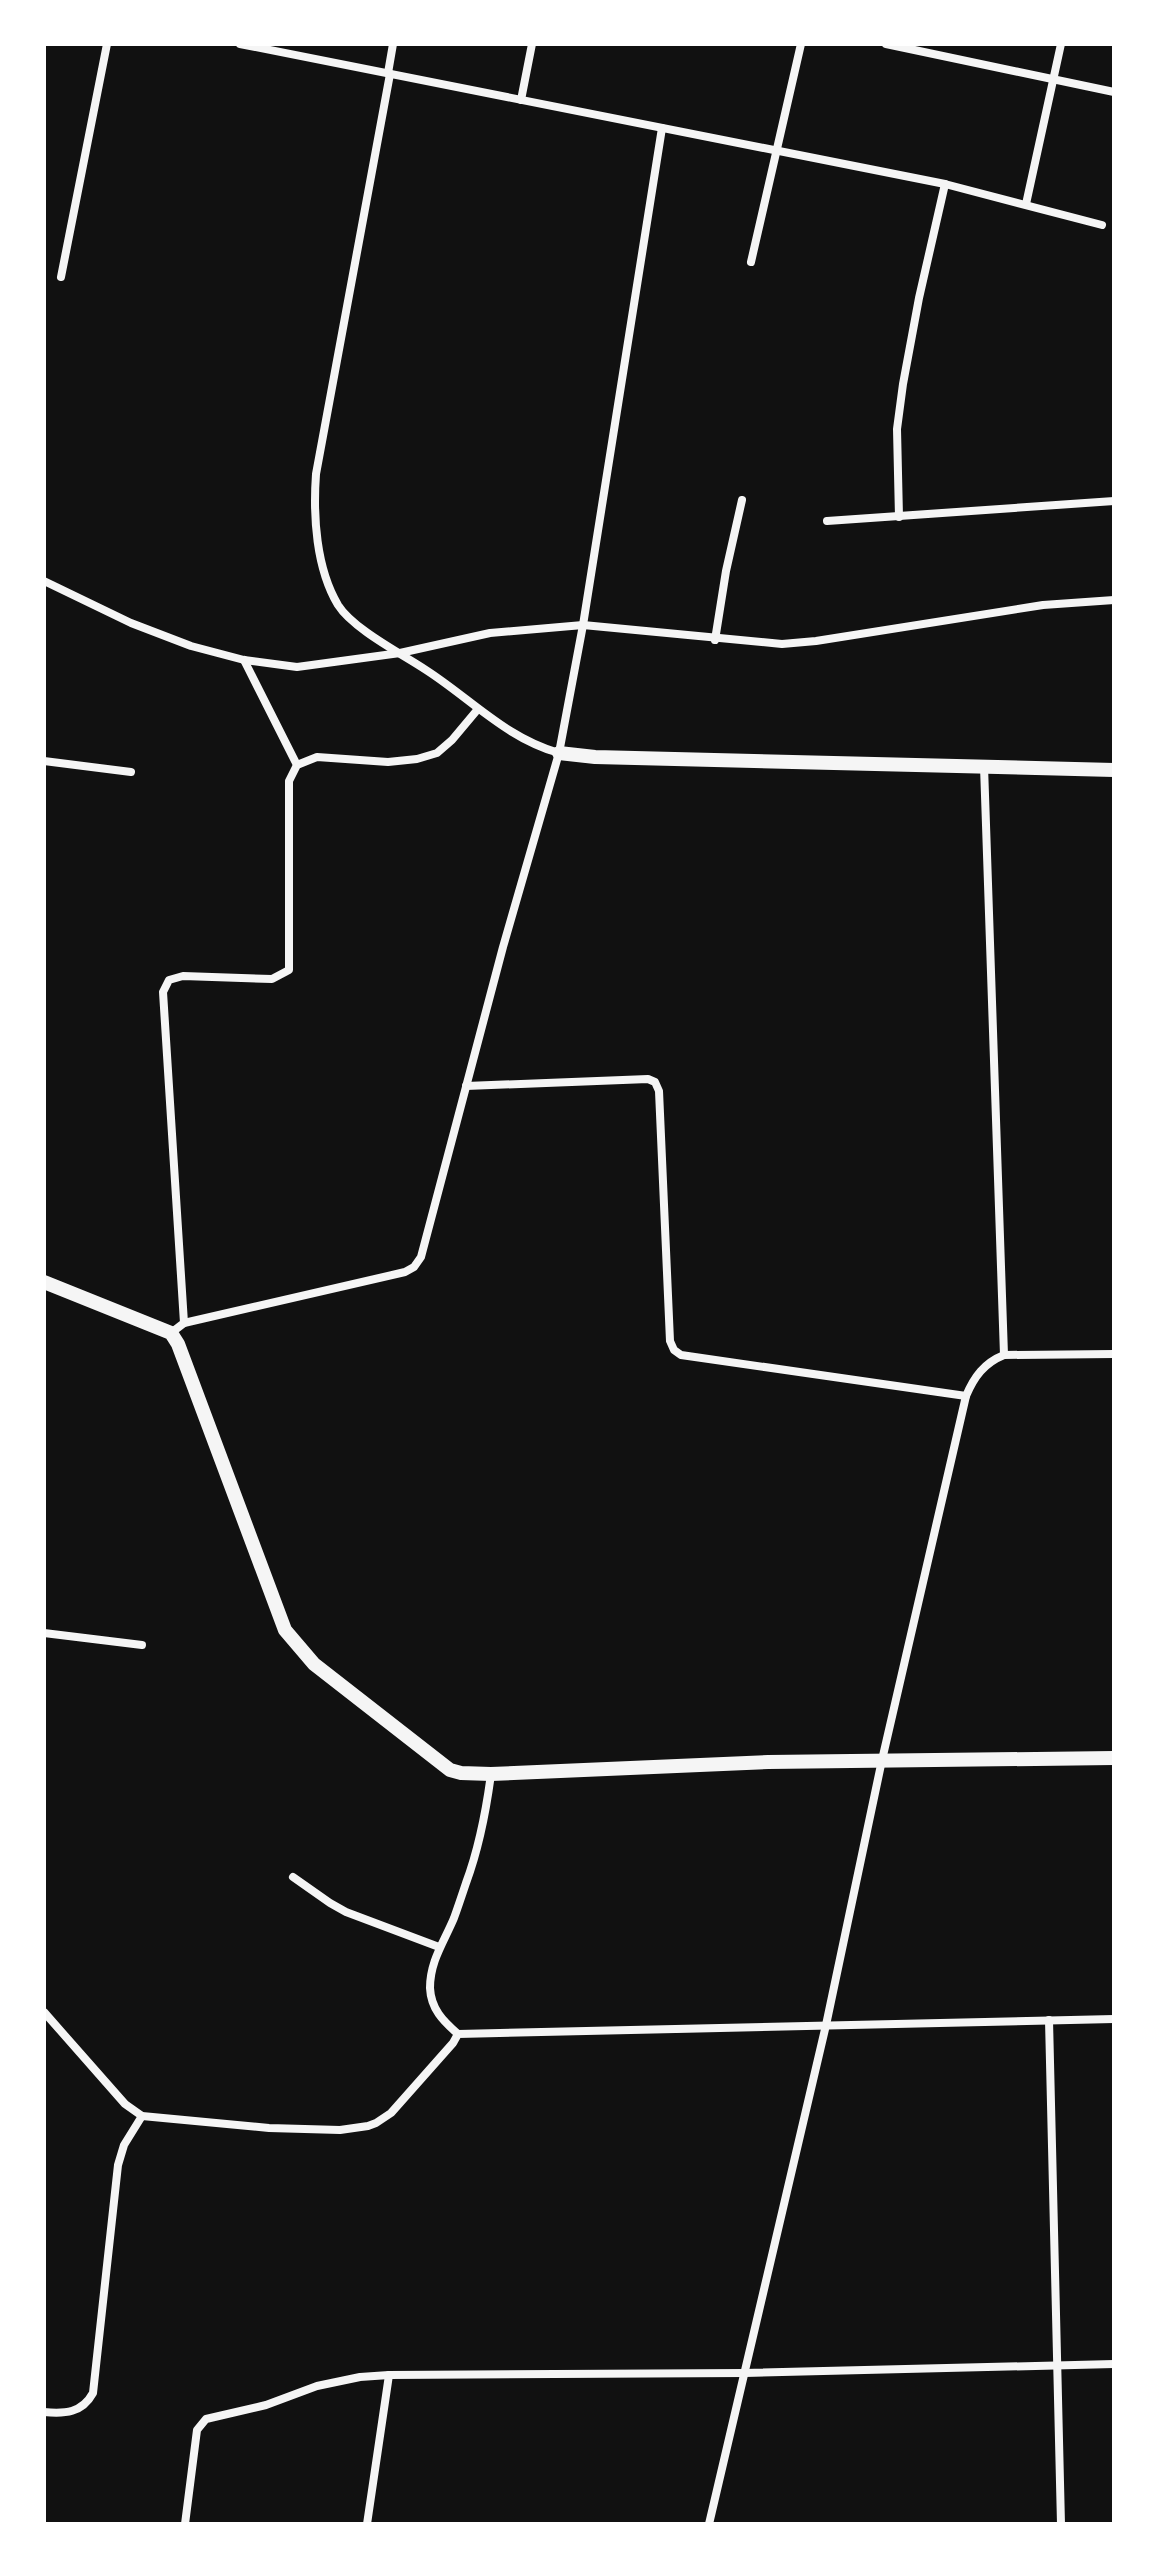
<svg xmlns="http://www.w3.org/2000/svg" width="1158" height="2568" viewBox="0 0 1158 2568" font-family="Rubik,sans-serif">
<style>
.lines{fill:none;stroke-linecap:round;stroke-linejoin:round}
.minor{stroke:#f5f5f5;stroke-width:8}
.tertiary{stroke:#f5f5f5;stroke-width:14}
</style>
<rect width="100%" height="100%" fill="#111"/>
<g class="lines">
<!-- minor -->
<g class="minor">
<path d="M240 44 945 184 1102 225"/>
<path d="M886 44 1114 92"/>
<path d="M388 73 393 44"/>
<path d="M390 74 316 474C313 516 316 568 338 605 353 629 402 654 426 670 471 699 506 738 559 753"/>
<path d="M521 100 532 44"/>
<path d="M1026 204 1061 44"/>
<path d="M751 262 801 44"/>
<path d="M61 277 107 44"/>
<path d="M899 517 897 429 903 384 919 298 945 184"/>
<path d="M827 521 1114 501"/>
<path d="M44 581 131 623 191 646 244 660 297 667 400 653 490 633 583 625 782 644 816 641 1043 605 1114 600"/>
<path d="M715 640 726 571 742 500"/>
<path d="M244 660 297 765"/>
<path d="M44 761 131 772"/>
<path d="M984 766 1004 1355"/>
<path d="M466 1086 648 1079 655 1082 659 1091 670 1341 674 1350 681 1355 966 1396"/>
<path d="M184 1323 405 1272 414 1267 421 1257 503 947 559 753 583 625 662 128"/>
<path d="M171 1333 184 1323 163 992 169 980 183 976 272 979 289 970V781L297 765 317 757 388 762 417 759 437 753 452 740 478 709"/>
<path d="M44 1633 142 1645"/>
<path d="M293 1877 330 1903 346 1912 439 1947"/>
<path d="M44 2012 125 2104 142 2116 269 2128 340 2130 368 2126 376 2123 391 2113 453 2043 458 2034 1114 2019"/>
<path d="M1049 2020 1061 2524"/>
<path d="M458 2034C443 2021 431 2009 430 1988 430 1961 444 1942 454 1918 458 1907 462 1895 466 1883 479 1848 486 1812 491 1774"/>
<path d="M44 2412C65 2414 82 2413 93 2393L118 2165 124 2145 142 2116"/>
<path d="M185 2524 197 2430 206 2419 266 2405 317 2386 360 2377 389 2375"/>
<path d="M367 2524 389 2375 745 2373 1114 2364"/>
<path d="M709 2524 826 2025 882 1760 966 1396C974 1377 984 1363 1004 1355L1114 1354"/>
</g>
<!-- tertiary -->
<g class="tertiary">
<path d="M559 753 595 757 1114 770"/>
<path d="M44 1282 171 1333 178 1344 285 1630 314 1664 450 1770 461 1773 491 1774 768 1762 1114 1758"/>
</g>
</g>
<!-- border -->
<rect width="1158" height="2568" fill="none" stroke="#ffffff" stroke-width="92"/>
</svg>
